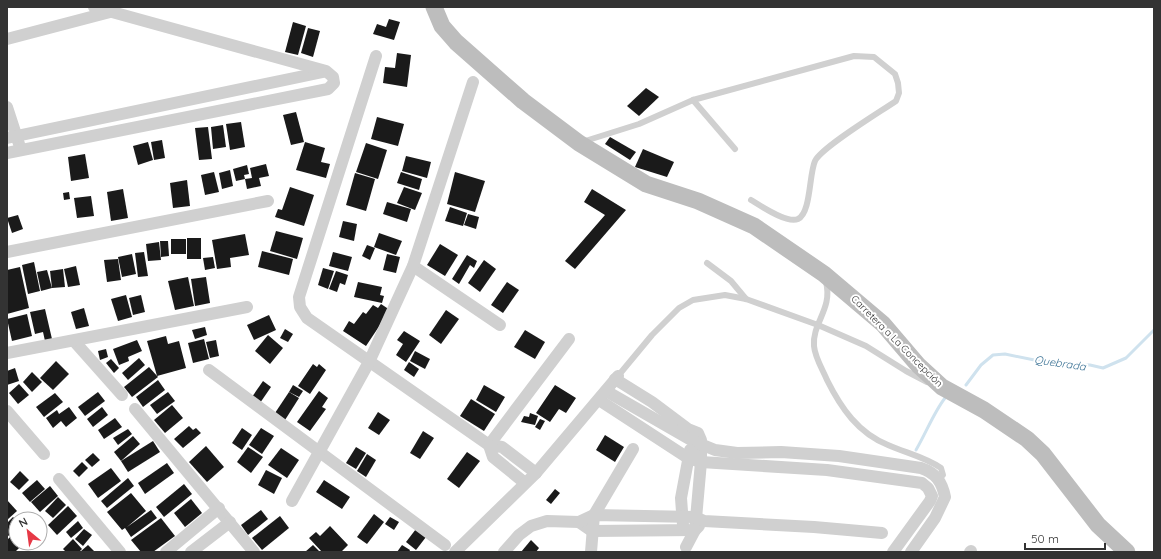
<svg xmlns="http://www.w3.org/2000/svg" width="1161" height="559" viewBox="0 0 1161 559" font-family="Quicksand,sans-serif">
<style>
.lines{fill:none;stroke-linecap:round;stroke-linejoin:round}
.stream{stroke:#cfe2ee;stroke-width:3}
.building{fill:#1a1a1a}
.lane{stroke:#d0d0d0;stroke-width:6}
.street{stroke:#d0d0d0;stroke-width:12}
.secondary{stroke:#bdbdbd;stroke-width:17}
.labels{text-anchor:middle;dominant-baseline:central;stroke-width:4;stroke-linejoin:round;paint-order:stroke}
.street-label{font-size:10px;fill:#333;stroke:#fff}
.water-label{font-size:11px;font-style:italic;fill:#3f7597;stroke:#fff}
</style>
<rect width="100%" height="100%" fill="#fff"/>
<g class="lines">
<!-- stream -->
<g class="stream">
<path d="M966 385 981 365 993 355 1005 354 1049 363 1090 365 1103 368 1126 358 1154 330"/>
<path d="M916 450C926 433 934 412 945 398"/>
</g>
</g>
<!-- building -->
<g class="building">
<path d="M389 19 400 22 394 40 373 34 377 24 386 27Z"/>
<path d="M293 22 306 26 298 55 285 52Z"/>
<path d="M308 28 320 31 313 57 301 53Z"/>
<path d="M397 53 411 55 407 87 383 83 385 67 395 68Z"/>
<path d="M646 88 659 97 639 116 627 106Z"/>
<path d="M296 112 304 142 291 145 283 115Z"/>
<path d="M377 117 404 124 398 146 371 139Z"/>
<path d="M241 122 245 147 230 150 226 124Z"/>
<path d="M223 125 226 147 213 149 211 127Z"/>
<path d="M208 127 212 159 199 160 195 128Z"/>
<path d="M610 137 636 152 630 160 605 144Z"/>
<path d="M162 140 165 158 154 160 151 142Z"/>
<path d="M148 142 153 160 138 165 133 146Z"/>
<path d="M305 142 325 148 321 162 330 164 326 178 296 170Z"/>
<path d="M366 143 387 150 378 179 356 172Z"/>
<path d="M643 149 674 162 667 177 635 167Z"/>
<path d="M85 154 89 178 71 181 68 157Z"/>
<path d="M406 156 431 162 427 178 402 171Z"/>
<path d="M266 164 269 176 259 178 261 186 247 189 245 179 252 178 250 168Z"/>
<path d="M247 165 249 174 244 175 245 179 236 181 233 169Z"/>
<path d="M230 170 233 186 222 189 219 173Z"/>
<path d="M214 172 219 192 205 195 201 175Z"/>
<path d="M401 172 422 179 419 190 397 183Z"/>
<path d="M455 172 485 181 475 212 447 204Z"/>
<path d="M355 173 375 179 366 211 346 205Z"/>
<path d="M187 180 190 206 173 208 170 183Z"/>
<path d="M290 187 314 195 304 226 275 217 278 209 282 210Z"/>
<path d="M404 187 422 193 415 210 397 203Z"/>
<path d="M123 189 128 218 111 221 107 192Z"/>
<path d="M592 189 626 210 575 269 565 261 605 215 584 202Z"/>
<path d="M69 192 70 199 64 200 63 193Z"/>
<path d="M91 196 94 216 77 218 74 198Z"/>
<path d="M387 202 411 209 407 222 383 214Z"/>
<path d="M450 207 467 213 463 226 445 221Z"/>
<path d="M468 214 479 217 476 229 464 225Z"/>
<path d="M18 215 23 229 12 233 7 218Z"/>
<path d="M343 221 357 224 354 241 339 237Z"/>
<path d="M276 231 303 238 297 259 270 251Z"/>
<path d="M379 233 402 241 396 255 374 247Z"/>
<path d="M245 234 249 255 230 258 231 267 217 269 212 240Z"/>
<rect x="187" y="238" width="14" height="21"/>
<rect x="171" y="239" width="15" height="15"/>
<path d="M160 241H168L169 256 161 257Z"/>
<path d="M159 242 161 260 148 261 146 244Z"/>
<path d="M440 244 458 255 445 276 427 265Z"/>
<path d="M367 245 375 248 370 260 362 256Z"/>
<path d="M262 251 293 259 289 275 258 267Z"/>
<path d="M144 252 148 276 138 277 135 253Z"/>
<path d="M333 252 352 257 348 271 329 266Z"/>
<path d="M132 254 136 274 122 277 118 257Z"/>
<path d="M387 254 400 257 396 273 383 270Z"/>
<path d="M467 255 477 261 474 268 470 265 459 284 452 279Z"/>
<path d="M213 257 215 268 205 270 203 258Z"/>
<path d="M118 259 121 280 107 282 104 260Z"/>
<path d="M484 260 496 269 480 292 468 283Z"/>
<path d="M34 262 40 291 28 294 22 265Z"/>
<path d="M76 266 80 285 68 287 64 269Z"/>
<path d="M20 267 29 308 7 314V270Z"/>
<path d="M323 268 334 271 328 289 318 285Z"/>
<path d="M63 269 65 287 52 288 50 271Z"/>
<path d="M47 270 52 288 41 291 37 272Z"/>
<path d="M336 271 348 275 345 285 340 283 337 292 329 289Z"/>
<path d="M188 277 194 306 175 310 168 281Z"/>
<path d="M206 277 210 303 195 306 191 279Z"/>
<path d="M358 282 382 287 380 295 384 296 382 303 354 297Z"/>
<path d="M507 282 519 290 503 313 491 305Z"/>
<path d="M126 295 132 317 118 321 111 299Z"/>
<path d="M141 295 145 312 133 315 129 298Z"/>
<path d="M381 304 390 310 366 346 343 331 349 321 354 324 363 312 366 314 373 305 378 308Z"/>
<path d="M84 308 89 326 76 329 71 312Z"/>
<path d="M45 309 52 339 45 341 43 332 35 334 30 312Z"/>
<path d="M446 310 459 319 441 344 429 335Z"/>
<path d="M27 314 32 336 12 341 7 319Z"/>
<path d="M269 315 276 330 254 340 247 325Z"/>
<path d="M205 327 207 335 195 339 192 330Z"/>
<path d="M285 329 293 334 288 342 280 338Z"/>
<path d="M525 330 545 342 535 359 514 347Z"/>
<path d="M404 331 420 341 406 362 396 355 403 344 397 340Z"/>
<path d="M268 335 283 348 270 364 255 351Z"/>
<path d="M166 336 171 356 168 344 179 341 186 368 157 376 147 341Z"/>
<path d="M204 339 209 359 193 363 188 343Z"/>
<path d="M137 340 142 351 128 357 129 361 119 365 113 349Z"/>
<path d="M216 340 219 356 210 358 206 342Z"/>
<path d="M106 349 108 357 100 360 98 351Z"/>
<path d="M415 351 430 359 425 369 410 361Z"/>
<path d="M139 358 145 365 128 380 122 373Z"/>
<path d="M111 359 119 368 114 373 106 363Z"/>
<path d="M56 361 69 374 53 390 40 378Z"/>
<path d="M409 362 419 369 414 377 404 370Z"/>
<path d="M313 364 317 367 319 364 326 370 310 394 298 386Z"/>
<path d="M149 367 158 377 132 397 124 387Z"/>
<path d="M15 368 19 381 7 385V371Z"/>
<path d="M32 372 42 382 32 392 23 382Z"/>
<path d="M158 380 165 390 143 407 136 397Z"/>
<path d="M263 381 271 387 260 403 252 397Z"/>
<path d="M19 384 29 395 18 404 9 393Z"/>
<path d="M293 385 303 391 299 397 289 392Z"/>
<path d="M484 385 505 397 496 412 476 400Z"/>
<path d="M555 385 576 398 566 413 559 409 550 422 536 413Z"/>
<path d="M319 391 328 398 322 407 326 409 310 431 297 422Z"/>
<path d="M98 392 105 401 85 416 78 407Z"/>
<path d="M168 392 175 401 157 414 150 405Z"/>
<path d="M289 392 299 398 285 420 275 413Z"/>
<path d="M55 393 63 402 44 417 36 407Z"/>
<path d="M471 399 495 414 484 431 460 416Z"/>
<path d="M172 405 183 418 165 433 154 420Z"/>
<path d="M69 407 77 418 66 427 61 421 53 428 46 418 57 410 59 414Z"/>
<path d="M102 407 108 415 93 427 87 419Z"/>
<path d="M378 412 390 420 379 435 368 428Z"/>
<path d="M530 413 538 416 535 425 521 422 524 416 529 417Z"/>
<path d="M115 418 122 427 104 439 98 430Z"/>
<path d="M540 419 545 421 540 430 535 427Z"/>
<path d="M189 426 193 430 196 428 201 433 183 448 174 439Z"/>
<path d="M242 428 252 435 242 450 232 443Z"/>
<path d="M261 428 274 436 262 454 249 445Z"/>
<path d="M128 429 132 434 118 445 113 438Z"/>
<path d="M423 431 434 438 420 459 410 453Z"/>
<path d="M605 435 624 447 615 462 596 450Z"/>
<path d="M133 436 140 444 121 461 114 452Z"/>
<path d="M153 441 160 452 128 472 121 461Z"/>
<path d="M206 446 224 467 207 482 189 462Z"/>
<path d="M248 447 263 457 251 473 237 462Z"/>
<path d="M356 447 366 453 356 469 346 463Z"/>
<path d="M281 448 299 460 287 478 268 465Z"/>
<path d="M467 452 480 461 459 488 447 479Z"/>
<path d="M93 453 100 460 92 467 85 460Z"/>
<path d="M367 454 376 460 366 477 357 471Z"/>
<path d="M82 462 88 468 79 477 73 471Z"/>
<path d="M167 463 174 473 145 494 138 483Z"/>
<path d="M111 468 121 481 98 498 88 484Z"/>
<path d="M266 470 282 478 274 494 258 485Z"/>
<path d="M20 471 29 480 19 490 10 482Z"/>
<path d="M128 478 134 486 107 508 101 501Z"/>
<path d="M37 480 45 489 30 502 22 493Z"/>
<path d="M324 480 350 497 342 509 316 492Z"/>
<path d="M184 484 192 494 164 517 156 507Z"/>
<path d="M50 486 58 496 40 512 31 502Z"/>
<path d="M555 489 560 493 551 504 546 500Z"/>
<path d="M131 493 146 511 127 527 151 510 157 518 131 537 125 528 122 530 107 512Z"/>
<path d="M58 497 66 505 53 518 45 511Z"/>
<path d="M191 499 202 513 185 527 174 513Z"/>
<path d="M7 500 17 511 7 520Z"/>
<path d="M68 506 77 516 57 535 48 525Z"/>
<path d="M261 510 268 519 248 535 241 525Z"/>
<path d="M374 514 384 522 367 544 357 537Z"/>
<path d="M280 516 289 528 262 550 252 538Z"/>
<path d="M13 517 16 520V529L7 537V523Z"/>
<path d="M390 517 399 522 394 530 385 524Z"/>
<path d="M161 518 175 536 153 552H141L131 540Z"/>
<path d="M78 521 83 528 71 538 66 532Z"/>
<path d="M330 526 348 545 341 552H322L309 538 316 532 320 536Z"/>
<path d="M84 529 92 535 83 546 75 539Z"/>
<path d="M416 529 426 537 416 550 406 542Z"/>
<path d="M16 531V543H24L15 552H7V540Z"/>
<path d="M73 539 82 549 79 552H66L63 549Z"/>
<path d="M531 540 539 548 536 552H521Z"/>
<path d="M88 545 95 552H80Z"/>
<path d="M313 545 320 552H305Z"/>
<path d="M402 545 410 550 409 552H397Z"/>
</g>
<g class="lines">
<!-- lane -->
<g class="lane">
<path d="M693 100 735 149"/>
<path d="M582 142 639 124 693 100 854 56 874 57 895 74 898 83 899 93 896 101C880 112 822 147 815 161 809 174 811 213 798 219 787 224 761 206 751 200"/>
<path d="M707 263 731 281 746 299"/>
<path d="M826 282C833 309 812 323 814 346 815 358 823 370 827 380 841 408 858 433 888 445 906 453 925 457 941 468L943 475 939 479"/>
<path d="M618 376 652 335 679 308 693 300 725 295 746 299 818 325 866 346 906 371 927 382"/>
</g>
<!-- street -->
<g class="street">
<path d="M7 39 110 12"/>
<path d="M376 56 299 297 300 307 307 318 489 445 502 447 536 473"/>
<path d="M7 107 19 144"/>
<path d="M7 138 323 72"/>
<path d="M7 153 328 89 334 83 333 77 326 71 94 7"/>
<path d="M7 252 268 201"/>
<path d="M413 266 500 325"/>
<path d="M74 341 122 395"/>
<path d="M7 353 247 307"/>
<path d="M209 370 445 545"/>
<path d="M615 379 652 402 688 429 698 433 701 440V462L695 530 686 547"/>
<path d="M606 391 693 441 715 450 737 453 781 452 839 456 921 468C936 473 942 482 945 497L935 518 911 552"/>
<path d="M599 400 688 458 701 462 827 470 922 483 928 488 932 496 930 501 893 552"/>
<path d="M135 409 254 552"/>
<path d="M7 411 44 454"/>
<path d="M489 445 569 339"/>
<path d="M489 445 493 457 525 483"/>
<path d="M59 479 120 552"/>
<path d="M292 501 369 362 413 266 473 82"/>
<path d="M579 522 592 531 695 530 699 526"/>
<path d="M683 525 681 498 690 450"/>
<path d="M166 552 219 508"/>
<path d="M191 552 230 522"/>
<path d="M455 552 536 473 618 376"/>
<path d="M504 552 519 535 531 526 547 521 579 522 594 515 695 517 704 521 814 527 882 533"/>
<path d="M591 552 594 515 633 449"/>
<path d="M970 552 971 551"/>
</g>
<!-- secondary -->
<path class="secondary" d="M434 7 442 26 456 42 523 101 579 143 646 184 698 201 754 226 824 274 883 324 918 365 942 387 984 410 1027 439 1043 454 1098 525 1127 552"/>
</g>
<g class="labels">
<!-- street labels -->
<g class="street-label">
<text transform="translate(897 341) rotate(45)">Carretera a La Concepción</text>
</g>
<!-- water labels -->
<g class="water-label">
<text transform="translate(1060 363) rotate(8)">Quebrada</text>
</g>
</g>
<!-- border -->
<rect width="1161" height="559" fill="none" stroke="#333333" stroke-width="16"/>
<!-- north arrow -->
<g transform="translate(28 531) rotate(331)"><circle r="19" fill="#ffffff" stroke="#adadad"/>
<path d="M0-3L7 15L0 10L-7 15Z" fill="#e63946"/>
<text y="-6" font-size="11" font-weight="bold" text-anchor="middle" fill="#333333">N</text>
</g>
<!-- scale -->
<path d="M1025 543v6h80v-6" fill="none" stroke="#333333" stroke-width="2"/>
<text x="1031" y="543" font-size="12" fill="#333333" stroke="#ffffff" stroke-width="3" paint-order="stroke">50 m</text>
</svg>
